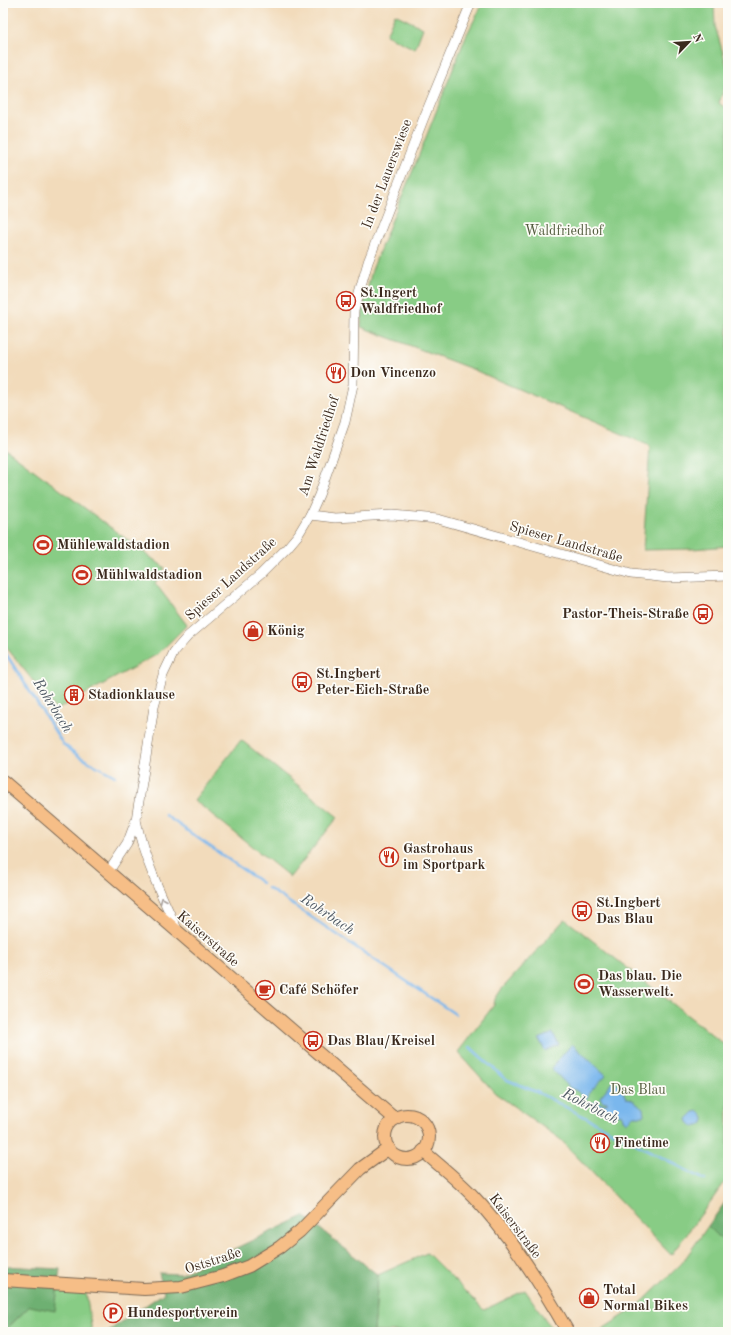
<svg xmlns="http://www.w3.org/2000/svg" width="731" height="1335" viewBox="0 0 731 1335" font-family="'Old Standard TT',serif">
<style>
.green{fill:#88cc85;stroke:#627b52}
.forest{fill:#6eb072;stroke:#546d48}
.water{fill:#7ab7ed;stroke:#5a7086}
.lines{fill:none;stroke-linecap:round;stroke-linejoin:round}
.stream{stroke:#7ab7ed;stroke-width:2.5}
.minor-casing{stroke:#7b6855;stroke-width:10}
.major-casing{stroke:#7b6855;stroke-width:14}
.minor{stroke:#fff;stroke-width:9}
.major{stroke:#f6be87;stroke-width:12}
.oneway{stroke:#a79f9a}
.labels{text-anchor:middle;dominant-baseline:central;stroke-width:3.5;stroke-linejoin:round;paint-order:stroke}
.street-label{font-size:14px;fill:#3b2a1e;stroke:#fdfcf7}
.park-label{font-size:14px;fill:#525b3d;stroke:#fdfcf7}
.poi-label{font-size:14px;font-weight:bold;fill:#3b2a1e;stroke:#fdfcf7;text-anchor:start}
.water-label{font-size:15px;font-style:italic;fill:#515b66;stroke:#fdfcf7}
</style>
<rect width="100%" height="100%" fill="#fdfcf7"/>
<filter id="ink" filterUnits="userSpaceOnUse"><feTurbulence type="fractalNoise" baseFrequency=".025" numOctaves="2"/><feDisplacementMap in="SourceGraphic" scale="8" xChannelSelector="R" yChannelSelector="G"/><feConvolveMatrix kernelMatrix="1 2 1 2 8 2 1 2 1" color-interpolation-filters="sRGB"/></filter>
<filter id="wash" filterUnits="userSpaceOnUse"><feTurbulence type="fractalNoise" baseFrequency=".012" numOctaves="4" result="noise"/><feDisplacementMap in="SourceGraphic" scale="16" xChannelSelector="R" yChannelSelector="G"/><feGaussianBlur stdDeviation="0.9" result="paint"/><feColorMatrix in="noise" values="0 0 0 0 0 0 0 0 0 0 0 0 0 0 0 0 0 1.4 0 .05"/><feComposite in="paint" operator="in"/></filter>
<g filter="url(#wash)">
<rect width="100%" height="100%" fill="#f2dbbb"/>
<!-- green -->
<g class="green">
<path d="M483 3H714L715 26 728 70V78L719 103 728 110V546L693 549 643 550 650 446 472 369 361 327 362 311 372 270 391 222 413 170 466 36Z"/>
<path d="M395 14 423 28 415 49 386 35Z"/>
<path d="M3 447 165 568 155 583 187 625 158 654 56 710 3 643Z"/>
<path d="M241 740 338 817 290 877 194 800Z"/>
<path d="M565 919 705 1029 728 1048V1178L671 1255 560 1139 495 1093 458 1052 494 1005 495 999 501 990Z"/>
<path d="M708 1226 728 1246V1332H598L638 1306 682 1263Z"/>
<path d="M427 1253 484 1310 525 1290 554 1332H374L378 1275Z"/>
<path d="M58 1282 85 1285 92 1332H3L30 1306Z"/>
</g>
<!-- forest -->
<g class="forest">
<path d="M728 1198V1246L708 1226Z"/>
<path d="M304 1216 378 1275 374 1332H107L164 1293 159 1273 181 1274Z"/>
<path d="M3 1266 60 1269 55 1311 30 1306 3 1332Z"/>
</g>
<!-- water -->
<g class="water">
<path d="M553 1033 559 1045 545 1051 539 1039Z"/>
<path d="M572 1044 606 1075 588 1094 589 1096 586 1099 577 1091 570 1088 551 1068Z"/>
<path d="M613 1081 623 1090 624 1094 626 1098 632 1099 643 1108 644 1116H632L631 1119 626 1122 623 1120 622 1115 607 1112 592 1104 595 1101 602 1104H607V1102L602 1101 600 1097Z"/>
<path d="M699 1111 704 1118V1122L699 1126C694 1127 688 1125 687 1119L694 1112Z"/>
</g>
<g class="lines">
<!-- stream -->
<g class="stream">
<path d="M3 649 63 744 80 757 115 776"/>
<path d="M165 815 262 883"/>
<path d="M268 888 455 1014"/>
<path d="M470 1047 505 1079 539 1093 705 1180"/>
</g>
</g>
</g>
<g filter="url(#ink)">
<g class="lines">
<defs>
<g id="minor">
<path d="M310 515 335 518 392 515 438 519 631 574 668 578 728 576"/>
<path d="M136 820C144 859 161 895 178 931"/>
<path d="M109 871 127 844 136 820 154 707 163 675 174 652 188 636 261 574 287 548 298 535 310 515 319 495 345 422 353 385 354 311 368 262 423 120 471 3"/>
</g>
<g id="major">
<path d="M3 781C134 893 264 1007 395 1119"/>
<circle cx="407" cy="1137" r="22"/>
<path d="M423 1151C440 1166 458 1180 473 1196 510 1235 542 1286 568 1332"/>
<path d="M3 1280 144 1289 181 1287 223 1276 249 1266 280 1247 300 1231 360 1169 389 1148"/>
</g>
</defs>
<!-- minor casing -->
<use href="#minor" class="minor-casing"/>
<!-- major casing -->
<use href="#major" class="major-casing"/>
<!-- minor -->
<use href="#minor" class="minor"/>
<!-- major -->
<use href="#major" class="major"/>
</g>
<!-- one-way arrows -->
<defs><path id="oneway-chevron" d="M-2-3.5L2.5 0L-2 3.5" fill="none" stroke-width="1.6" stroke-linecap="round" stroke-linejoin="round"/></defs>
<use class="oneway" href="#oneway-chevron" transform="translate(163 900) rotate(-113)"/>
</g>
<!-- icons -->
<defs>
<symbol id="bus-ring" viewBox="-11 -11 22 22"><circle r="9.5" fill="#fdfcf7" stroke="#c8321e" stroke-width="1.5"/><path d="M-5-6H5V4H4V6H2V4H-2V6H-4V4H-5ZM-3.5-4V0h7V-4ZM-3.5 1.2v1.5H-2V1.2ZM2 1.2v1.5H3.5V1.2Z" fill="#c8321e"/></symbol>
<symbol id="restaurant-ring" viewBox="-11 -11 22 22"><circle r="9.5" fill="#fdfcf7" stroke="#c8321e" stroke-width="1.5"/><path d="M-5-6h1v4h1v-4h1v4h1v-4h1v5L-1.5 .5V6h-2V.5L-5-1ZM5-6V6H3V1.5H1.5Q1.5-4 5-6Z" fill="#c8321e"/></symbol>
<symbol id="stadium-ring" viewBox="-11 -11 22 22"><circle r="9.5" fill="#fdfcf7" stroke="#c8321e" stroke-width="1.5"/><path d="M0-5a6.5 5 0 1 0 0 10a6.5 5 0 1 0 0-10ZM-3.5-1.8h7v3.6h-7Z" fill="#c8321e"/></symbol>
<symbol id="shop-ring" viewBox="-11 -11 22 22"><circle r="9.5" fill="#fdfcf7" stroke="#c8321e" stroke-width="1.5"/><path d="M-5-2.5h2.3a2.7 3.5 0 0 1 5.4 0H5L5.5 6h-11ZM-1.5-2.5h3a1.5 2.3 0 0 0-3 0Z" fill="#c8321e"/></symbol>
<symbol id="building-ring" viewBox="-11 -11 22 22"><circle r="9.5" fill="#fdfcf7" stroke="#c8321e" stroke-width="1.5"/><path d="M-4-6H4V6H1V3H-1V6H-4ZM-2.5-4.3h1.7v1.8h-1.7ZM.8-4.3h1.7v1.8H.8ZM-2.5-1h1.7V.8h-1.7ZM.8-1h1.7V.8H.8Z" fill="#c8321e"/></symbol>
<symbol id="cafe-ring" viewBox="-11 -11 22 22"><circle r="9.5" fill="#fdfcf7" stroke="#c8321e" stroke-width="1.5"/><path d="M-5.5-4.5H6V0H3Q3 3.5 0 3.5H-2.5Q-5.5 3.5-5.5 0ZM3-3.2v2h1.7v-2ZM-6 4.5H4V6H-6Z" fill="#c8321e"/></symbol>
<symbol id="parking-ring" viewBox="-11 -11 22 22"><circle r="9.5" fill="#fdfcf7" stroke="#c8321e" stroke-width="1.5"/><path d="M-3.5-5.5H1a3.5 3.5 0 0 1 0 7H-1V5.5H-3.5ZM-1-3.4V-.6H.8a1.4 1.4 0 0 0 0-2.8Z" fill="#c8321e"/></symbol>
</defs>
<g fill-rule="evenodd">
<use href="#bus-ring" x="335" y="290" width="22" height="22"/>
<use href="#restaurant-ring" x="325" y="362" width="22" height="22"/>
<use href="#stadium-ring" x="32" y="534" width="22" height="22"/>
<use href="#stadium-ring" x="71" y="564" width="22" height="22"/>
<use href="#bus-ring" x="692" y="603" width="22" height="22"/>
<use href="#shop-ring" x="242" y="620" width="22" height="22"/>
<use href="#bus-ring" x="291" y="671" width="22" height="22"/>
<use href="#building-ring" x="63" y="684" width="22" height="22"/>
<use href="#restaurant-ring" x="378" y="846" width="22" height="22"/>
<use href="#bus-ring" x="571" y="900" width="22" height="22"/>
<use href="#stadium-ring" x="573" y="973" width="22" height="22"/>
<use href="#cafe-ring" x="254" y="979" width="22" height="22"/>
<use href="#bus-ring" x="302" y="1030" width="22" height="22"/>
<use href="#restaurant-ring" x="589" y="1132" width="22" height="22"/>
<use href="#shop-ring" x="578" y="1287" width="22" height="22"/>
<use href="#parking-ring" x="102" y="1302" width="22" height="22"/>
</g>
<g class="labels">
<!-- street labels -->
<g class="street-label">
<text transform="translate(387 174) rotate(-69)">In der Lauerswiese</text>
<text transform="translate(319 446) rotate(-72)">Am Waldfriedhof</text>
<text transform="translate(566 542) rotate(16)">Spieser Landstraße</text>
<text transform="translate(231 579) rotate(-42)">Spieser Landstraße</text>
<text transform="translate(208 939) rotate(41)">Kaiserstraße</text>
<text transform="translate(515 1226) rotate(53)">Kaiserstraße</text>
<text transform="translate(213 1261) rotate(-18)">Oststraße</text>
</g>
<!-- park labels -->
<g class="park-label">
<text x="564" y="231">Waldfriedhof</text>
<text x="638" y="1090">Das Blau</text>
</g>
<!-- poi labels -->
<g class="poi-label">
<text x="360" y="293">St.Ingert<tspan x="360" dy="16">Waldfriedhof</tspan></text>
<text x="350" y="373">Don Vincenzo</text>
<text x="57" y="545">Mühlewaldstadion</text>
<text x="96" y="575">Mühlwaldstadion</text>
<text x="689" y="614" text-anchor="end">Pastor-Theis-Straße</text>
<text x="267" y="631">König</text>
<text x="316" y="674">St.Ingbert<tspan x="316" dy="16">Peter-Eich-Straße</tspan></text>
<text x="88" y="695">Stadionklause</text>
<text x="403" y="849">Gastrohaus<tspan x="403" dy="16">im Sportpark</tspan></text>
<text x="596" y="903">St.Ingbert<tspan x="596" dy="16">Das Blau</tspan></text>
<text x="598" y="976">Das blau. Die<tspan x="598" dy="16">Wasserwelt.</tspan></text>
<text x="279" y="990">Café Schöfer</text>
<text x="327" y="1041">Das Blau/Kreisel</text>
<text x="614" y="1143">Finetime</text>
<text x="603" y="1290">Total<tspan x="603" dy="16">Normal Bikes</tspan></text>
<text x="127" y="1313">Hundesportverein</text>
</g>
<!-- water labels -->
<g class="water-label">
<text transform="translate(52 706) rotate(58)">Rohrbach</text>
<text transform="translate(327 915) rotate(34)">Rohrbach</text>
<text transform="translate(590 1107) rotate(27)">Rohrbach</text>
</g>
</g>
<!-- margin -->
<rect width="731" height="1335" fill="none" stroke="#fdfcf7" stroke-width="16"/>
<!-- north arrow -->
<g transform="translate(689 42) rotate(65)" stroke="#fdfcf7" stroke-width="3" paint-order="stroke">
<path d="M0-3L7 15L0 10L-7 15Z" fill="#3b2a1e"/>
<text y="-6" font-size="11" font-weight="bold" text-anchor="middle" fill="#3b2a1e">N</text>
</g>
</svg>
